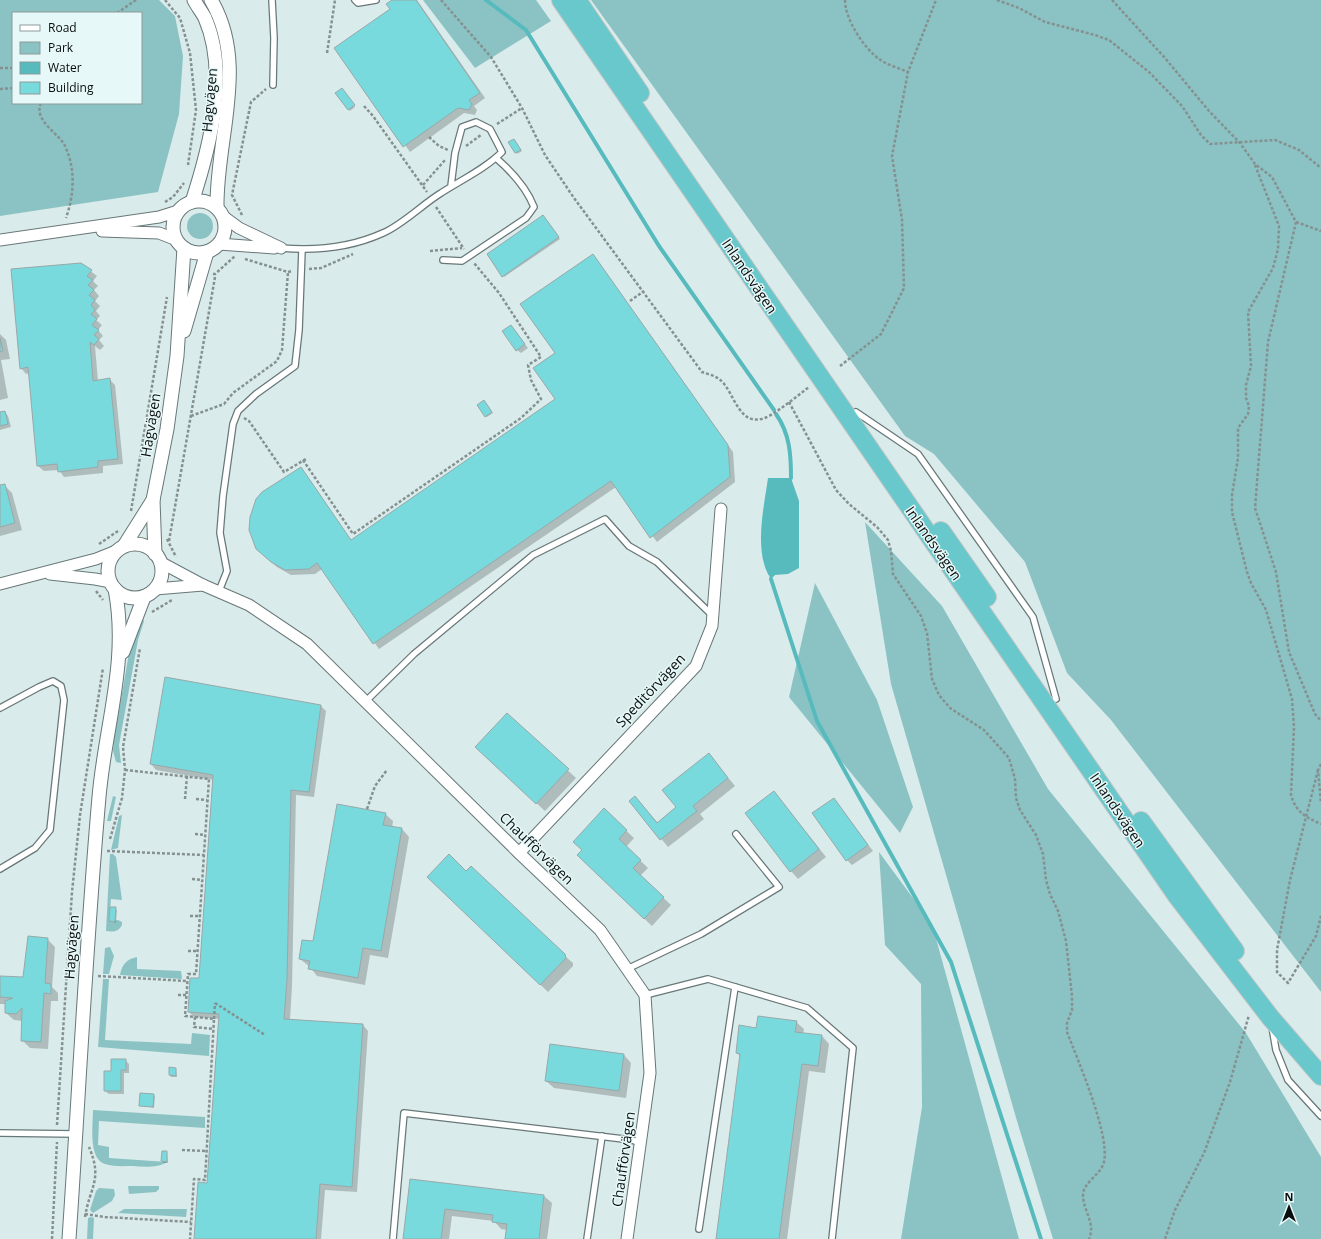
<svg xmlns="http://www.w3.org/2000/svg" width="1321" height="1239" viewBox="0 0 1321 1239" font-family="'Open Sans',sans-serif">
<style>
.green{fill:#8bc3c4;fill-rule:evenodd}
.water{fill:#57bbbe}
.shadow{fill:#0003}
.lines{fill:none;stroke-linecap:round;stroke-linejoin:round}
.stream{stroke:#57bbbe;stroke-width:4}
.building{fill:#78dadd;stroke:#99a8a9}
.service-casing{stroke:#687777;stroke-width:8}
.minor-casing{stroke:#687777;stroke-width:13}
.tertiary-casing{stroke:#687777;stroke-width:15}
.trunk-casing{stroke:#c4c5c5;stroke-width:20}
.path{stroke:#859191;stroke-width:2.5;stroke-dasharray:3 2;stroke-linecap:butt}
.service{stroke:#fff;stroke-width:5.5}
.minor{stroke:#fff;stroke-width:11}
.tertiary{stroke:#fff;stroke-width:13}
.trunk{stroke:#68c8cc;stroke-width:18}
.labels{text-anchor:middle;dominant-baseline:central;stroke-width:3;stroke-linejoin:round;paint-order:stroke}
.street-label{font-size:14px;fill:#080d0d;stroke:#e7f8f8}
</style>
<rect width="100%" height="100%" fill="#daebeb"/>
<!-- green -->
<g class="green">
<path d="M0 0H159L175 16 183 56 179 114 158 192 0 216ZM13 13H141V103H13Z"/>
<path d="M423 0H536L551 21 475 68Z"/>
<path d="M591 0H1321V992L1111 720 1067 673 1025 562 934 454 905 436Z"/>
<circle cx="200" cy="226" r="13"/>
<path d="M865 522 942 606 1048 789 1246 1033 1321 1157V1239H1053L1017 1121 891 684Z"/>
<path d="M815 583 877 700 913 807 900 833 789 697Z"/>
<path d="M141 617 144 621 138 640 119 745 121 763 116 762 113 751 114 740 129 653Z"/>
<path d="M113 796 116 797 111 821H107Z"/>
<path d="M122 815 118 848 111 850 119 816Z"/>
<path d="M879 852 932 924 1019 1239H901L922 1107 921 984 885 945Z"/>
<path d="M110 854H113L116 857 122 900 111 899 109 921 118 920 122 922V925C118 932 114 932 106 931Z"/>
<path d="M110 947 114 956 109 974H103L105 948Z"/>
<path d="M137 957V969L181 971 182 979 120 975C122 964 127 959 137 957Z"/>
<path d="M103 979H109L105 1040 191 1044 192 1033 210 1035 209 1056 98 1047Z"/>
<path d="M93 1110 205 1117V1128L99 1121 98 1145 109 1147V1158L167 1162C158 1168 144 1167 133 1166 124 1166 114 1167 105 1164 88 1159 93 1124 93 1110Z"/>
<path d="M128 1186H159V1189L156 1192 129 1194Z"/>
<path d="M99 1188 114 1189 115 1195 112 1201 93 1213 90 1210 96 1191Z"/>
<path d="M124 1209H187L186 1217 118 1213Z"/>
<path d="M91 1217 94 1218 93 1239H87L88 1218Z"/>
</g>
<!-- water -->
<path class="water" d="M768 478H791L799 501V568L788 574 775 575 771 579C753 553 764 507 768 478Z"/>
<!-- shadow -->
<g class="shadow">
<path d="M393 0H417L485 98 474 106 477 110 475 115 464 113 410 152 336 48 392 9Z"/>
<path d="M343 90 355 107 350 111 336 93Z"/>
<path d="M515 141 522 151 517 154 516 152Z"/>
<path d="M544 218 560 239 504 277 503 276Z"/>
<path d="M593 255 733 452 735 482 657 542 616 487 379 649 322 569 315 574 291 575 277 567 263 554 300 469 352 541 557 399 556 354Z"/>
<path d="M81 264 97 276 93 281 98 286 94 290 99 296 95 301 100 306 96 311 100 316 96 320 102 325 98 330 103 336 99 340 104 346 100 350 95 346 98 381 109 379 115 385 123 464 103 466V473L64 477 59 470 44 471 38 466 29 373 26 374 21 368Z"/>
<path d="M514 330 528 348 521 353 517 350Z"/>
<path d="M0 334 6 340 10 359 1 360 8 398 0 400Z"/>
<path d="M485 403 493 413 487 417 486 416Z"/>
<path d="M5 412 8 416 11 427 0 430V413Z"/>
<path d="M4 485 12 493 22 530 0 536V486Z"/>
<path d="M321 706 326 711 314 797 296 795 292 986 290 1020 363 1025 368 1031 357 1192 325 1190 321 1239H195L208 1184 220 1019 194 1017 189 1012 200 979 214 780 156 770 151 764Z"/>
<path d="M507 714 576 778 545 811 484 755Z"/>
<path d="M709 754 735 786 700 814 704 819 668 847 630 801 635 797 658 823 677 807Z"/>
<path d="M774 792 826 857 798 879 791 871Z"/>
<path d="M834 799 873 851 852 865 847 860Z"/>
<path d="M604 810 634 838 626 847 648 868 640 876 671 905 652 926 586 863 583 851Z"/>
<path d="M385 814 393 821 392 828 402 829 409 837 388 958 370 955 365 985 317 976 310 967 300 959 314 943Z"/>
<path d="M466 872 573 963V966L548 992 436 884Z"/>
<path d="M111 908 117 910 116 923 110 921Z"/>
<path d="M47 939 55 947 52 987 58 993V1001H51L48 1049 30 1048 22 1040 23 1021 14 1020 6 1013V1004H0V977L24 978Z"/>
<path d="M796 1022 804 1029 803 1034 822 1036 829 1044 825 1073 809 1071 787 1239H717L741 1057 737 1053 757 1029Z"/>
<path d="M551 1045 624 1055 631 1063 626 1098 554 1088 546 1081Z"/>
<path d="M125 1060 129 1064V1073H124V1094H109L105 1091 112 1072Z"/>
<path d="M176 1069 177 1077H171L170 1075Z"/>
<path d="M154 1095 155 1097 154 1108 140 1105Z"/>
<path d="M167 1152 168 1163H164L162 1161Z"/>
<path d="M411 1180 544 1196 552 1203 547 1239H506L507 1230 501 1229 494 1221 452 1216 449 1239H404Z"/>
</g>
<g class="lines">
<!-- stream -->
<g class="stream">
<path d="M486 0 526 30 659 246 774 410"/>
<path d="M776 414C790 434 791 455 791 478"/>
<path d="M771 579 817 721 951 962 1041 1239"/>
</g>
</g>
<!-- building -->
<g class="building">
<path d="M392 0H416L480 93 469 100 472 104 469 110 458 108 403 147 334 48 390 9 386 4Z"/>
<path d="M342 88 355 105 348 110 335 93Z"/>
<path d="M514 139 521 150 515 153 508 142Z"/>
<path d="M543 215 559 237 502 277 487 254Z"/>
<path d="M593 254 728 445 730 477 650 538 611 481 373 644 317 563 309 569 285 570 271 562 256 549 249 530 250 517 256 499 262 492 301 467 351 540 555 399 533 368 555 353 520 304Z"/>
<path d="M81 263 92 270 87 276 93 280 88 285 94 290 89 295 95 300 91 305 95 310 91 314 97 319 92 325 99 330 94 335 99 339 94 345 90 342 93 381 110 378 118 459 98 461V467L58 472 57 464 37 466 28 367 20 369 11 269Z"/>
<path d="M511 325 525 344 516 351 502 331Z"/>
<path d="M0 338 3 351 0 352Z"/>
<path d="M484 400 492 412 485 417 477 405Z"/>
<path d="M5 411 8 424 0 426V412Z"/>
<path d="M5 484 15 523 0 527V485Z"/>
<path d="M165 677 321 705 309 792 291 790 287 980 284 1019 363 1024 352 1187 320 1184 316 1239H194L198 1182 207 1183 219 1014 188 1012 190 978H199L213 775 150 764Z"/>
<path d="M507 713 569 769 536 804 475 747Z"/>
<path d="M709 753 728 778 693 806 697 811 660 840 629 801 635 796 657 823 676 807 662 790Z"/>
<path d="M774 791 819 849 790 872 745 813Z"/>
<path d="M834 798 868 845 846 861 812 813Z"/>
<path d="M337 804 386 813 383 825 402 828 381 951 363 948 358 978 308 969 310 961 299 959 302 940 313 941Z"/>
<path d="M604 808 627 830 619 839 641 860 633 868 664 897 644 919 577 855 582 850 573 842Z"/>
<path d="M449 854 466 871 471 866 565 954 566 958 540 985 427 877Z"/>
<path d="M110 907H116L115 922 109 921Z"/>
<path d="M28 936 48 938 45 983 51 984V994L44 993 41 1042 21 1041 22 1008 16 1014 5 1013V1001L13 998 0 997V976L23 977Z"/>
<path d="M758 1016 797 1021 795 1032 822 1035 818 1066 802 1064 779 1239H716L740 1054 736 1053 739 1025 756 1028Z"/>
<path d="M550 1044 624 1054 619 1091 545 1081Z"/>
<path d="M111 1059H126V1070H121V1091H104V1071H111Z"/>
<path d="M169 1067 176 1068V1076L169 1075Z"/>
<path d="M140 1093 154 1094 153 1107 139 1106Z"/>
<path d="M162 1151H167V1162L161 1161Z"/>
<path d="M410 1179 544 1195 539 1239H505L507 1224 492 1222 493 1215 445 1209 441 1239H403Z"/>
</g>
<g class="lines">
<defs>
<g id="service">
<path d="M272 0 274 38 273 85"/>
<path d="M355 0 358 3 376 0"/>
<path d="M281 248C315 251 352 247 383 233 402 225 423 204 441 193 461 180 485 169 502 152L490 129 476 122 462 127 455 153 451 186"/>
<path d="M443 260 462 261 526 218 534 207C527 189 511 171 496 158"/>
<path d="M856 412 918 454 1033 617 1056 699"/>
<path d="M219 591 227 571 220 533 223 496 233 424 238 411 256 394 295 366 299 330 302 250"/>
<path d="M365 702 414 654 533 555 605 519 629 546 657 562 712 615"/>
<path d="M0 708 39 687 53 681 61 686 64 700 50 830 35 848 0 869"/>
<path d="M627 969 701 934 779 887 736 834"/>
<path d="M645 995 708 979 807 1008 853 1048 832 1239"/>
<path d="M1272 1027 1276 1050 1288 1080 1321 1116"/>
<path d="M0 1133 76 1134"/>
<path d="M699 1229 735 987"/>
<path d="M393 1239 404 1113 632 1140 640 1143"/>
<path d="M587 1239 602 1136"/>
</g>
<g id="minor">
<path d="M224 217 239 228 281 248"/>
<path d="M102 231 159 233 177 240"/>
<path d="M0 240 159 217 178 211"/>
<path d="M219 244 274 248"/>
<path d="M160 562 203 585 249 605 307 644 519 853 600 930 645 995 650 1073 627 1239"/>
<path d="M50 574 95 579 111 582"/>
<path d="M0 584 96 559 116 551"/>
<path d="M155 589 203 585"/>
<path d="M519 853 696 666 712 626 721 509"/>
</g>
<g id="tertiary">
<path d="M211 0C249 64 216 138 217 207"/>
<circle cx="199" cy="227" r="26"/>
<path d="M192 202C210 147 229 73 205 18 202 12 197 6 194 0"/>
<path d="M184 331 207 252"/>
<circle cx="135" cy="571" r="27"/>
<path d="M124 546 153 500"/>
<path d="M155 554 153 500 167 429 177 356 184 248"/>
<path d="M123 652 144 597"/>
<path d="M69 1239C79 1092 86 944 99 797 105 726 129 661 115 589"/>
</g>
<g id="trunk">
<path d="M561 0 1177 896 1270 1017 1321 1076"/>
<path d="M577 0 640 93"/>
<path d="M941 531 987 597"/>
<path d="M1141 821 1235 951"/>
</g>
</defs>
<!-- service casing -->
<use href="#service" class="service-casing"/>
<!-- minor casing -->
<use href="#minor" class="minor-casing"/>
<!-- tertiary casing -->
<use href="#tertiary" class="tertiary-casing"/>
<!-- trunk casing -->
<use href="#trunk" class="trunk-casing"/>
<!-- path -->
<g class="path">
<path d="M165 0 180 18 190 53 196 110 188 165"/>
<path d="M441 0 491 57 522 108 545 155 574 198 702 372C707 374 714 375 719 379 735 390 738 432 769 416 783 408 796 397 809 387"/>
<path d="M845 0C845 19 863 47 879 59 887 65 899 68 908 72"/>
<path d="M997 0 1019 8 1045 22 1095 35 1109 40 1149 72 1182 106 1201 135 1210 144 1275 140 1299 150 1321 168"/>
<path d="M1112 0 1165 58 1209 111 1240 143 1255 164 1272 177 1296 222 1268 342 1255 508 1276 572 1289 652 1315 714 1321 721"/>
<path d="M117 13 136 0"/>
<path d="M327 53 335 0"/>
<path d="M0 68H13"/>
<path d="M0 89 13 88"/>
<path d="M41 103C33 121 59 133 65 146 76 169 74 195 66 218"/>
<path d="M364 106 373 116 427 192"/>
<path d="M497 124 522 108"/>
<path d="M429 137 439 146 448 150"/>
<path d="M466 146 481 135"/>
<path d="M1255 165 1279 226 1278 249 1273 268 1248 312 1251 366 1246 385V398L1249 406 1248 414 1238 428V458L1232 495V512L1247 572 1251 583 1266 610 1292 699 1294 727 1291 795C1296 812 1305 817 1321 824"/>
<path d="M423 185 445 160"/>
<path d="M165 202 173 197 184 183"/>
<path d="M436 207 464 249"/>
<path d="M242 215 232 195 251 102 266 89"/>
<path d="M1296 222 1321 231"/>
<path d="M430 251 462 248"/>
<path d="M245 259 288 272 292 271"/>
<path d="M309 269 321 268 353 254"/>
<path d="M213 274H215L235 256"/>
<path d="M630 301 644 291"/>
<path d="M840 366 881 334 904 288 902 220 892 156 908 72 936 0"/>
<path d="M789 402 836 490 849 504 877 527 888 540 891 551 893 574 921 616 927 633 932 679 939 695 950 708 984 730 1009 758 1015 779 1016 798 1020 810 1036 835 1043 854 1046 880 1050 894 1058 911 1066 941 1072 996V1010L1067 1023V1032C1078 1061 1110 1134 1104 1162 1101 1175 1083 1182 1083 1195 1083 1211 1096 1223 1089 1239"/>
<path d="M191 416 224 404 233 393 277 361 282 350 288 272"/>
<path d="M244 418 249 421 284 472 306 459"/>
<path d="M303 460 353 534 521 418 541 399 531 380 528 365 541 357 499 293 474 263"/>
<path d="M131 511 167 297"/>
<path d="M167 539 176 557"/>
<path d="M169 541 215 277"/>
<path d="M99 544 118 531"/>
<path d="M96 591 103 600"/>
<path d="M152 612 172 600"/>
<path d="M1321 764 1318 770 1321 803"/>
<path d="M125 770 209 779 196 974H188L185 1016 214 1019 205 1180 194 1179 190 1239"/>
<path d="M1318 770 1290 880 1277 950V972L1288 983 1316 936 1321 916"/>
<path d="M185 799 187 776"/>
<path d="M196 799 207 800"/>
<path d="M367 809 375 786 387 770"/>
<path d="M195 834 205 835"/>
<path d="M110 839 122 798 125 770 123 747 140 648"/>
<path d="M107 851 204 855"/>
<path d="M192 879 202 880"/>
<path d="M190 916H200"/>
<path d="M188 951H197"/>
<path d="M98 976 187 981"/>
<path d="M178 995H186"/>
<path d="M215 1003 265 1035"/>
<path d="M195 1017 194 1027 214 1029"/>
<path d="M214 1019 215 1003"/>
<path d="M57 1125 72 892 80 815 103 668"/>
<path d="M182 1150 206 1151"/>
<path d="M85 1214 105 1217 191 1222"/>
<path d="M85 1217C90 1186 103 1180 89 1147"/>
<path d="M52 1239 57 1142"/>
<path d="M1165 1239 1175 1210 1204 1153 1230 1082 1249 1015"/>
</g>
<!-- service -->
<use href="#service" class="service"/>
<!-- minor -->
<use href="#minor" class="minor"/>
<!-- tertiary -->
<use href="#tertiary" class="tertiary"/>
<!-- trunk -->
<use href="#trunk" class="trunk"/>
</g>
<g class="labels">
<!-- street labels -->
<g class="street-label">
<text transform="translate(209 100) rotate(-85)">Hagvägen</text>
<text transform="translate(750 276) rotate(56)">Inlandsvägen</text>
<text transform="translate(150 425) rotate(-81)">Hagvägen</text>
<text transform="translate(934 543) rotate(55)">Inlandsvägen</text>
<text transform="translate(650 690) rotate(-47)">Speditörvägen</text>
<text transform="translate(1118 810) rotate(56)">Inlandsvägen</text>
<text transform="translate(537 848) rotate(44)">Chaufförvägen</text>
<text transform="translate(71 947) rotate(-86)">Hagvägen</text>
<text transform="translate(623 1159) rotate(-82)">Chaufförvägen</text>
</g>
</g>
<!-- legend -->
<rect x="12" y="12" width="130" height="92" fill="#e7f8f8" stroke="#8e9a9a"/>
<rect x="20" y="25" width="20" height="6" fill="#ffffff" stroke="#8e9a9a"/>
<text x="48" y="32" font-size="12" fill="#080d0d">Road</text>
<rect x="20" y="42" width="20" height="12" fill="#8bc3c4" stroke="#8e9a9a"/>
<text x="48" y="52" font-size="12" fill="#080d0d">Park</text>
<rect x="20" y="62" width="20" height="12" fill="#57bbbe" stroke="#8e9a9a"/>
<text x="48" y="72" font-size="12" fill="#080d0d">Water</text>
<rect x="20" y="82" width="20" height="12" fill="#78dadd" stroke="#8e9a9a"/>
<text x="48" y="92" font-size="12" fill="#080d0d">Building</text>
<!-- north arrow -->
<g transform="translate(1289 1207)" stroke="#e7f8f8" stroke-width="3" paint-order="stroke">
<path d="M0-3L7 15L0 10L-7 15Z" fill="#080d0d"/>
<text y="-6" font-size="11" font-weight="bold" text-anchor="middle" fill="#080d0d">N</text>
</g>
</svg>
